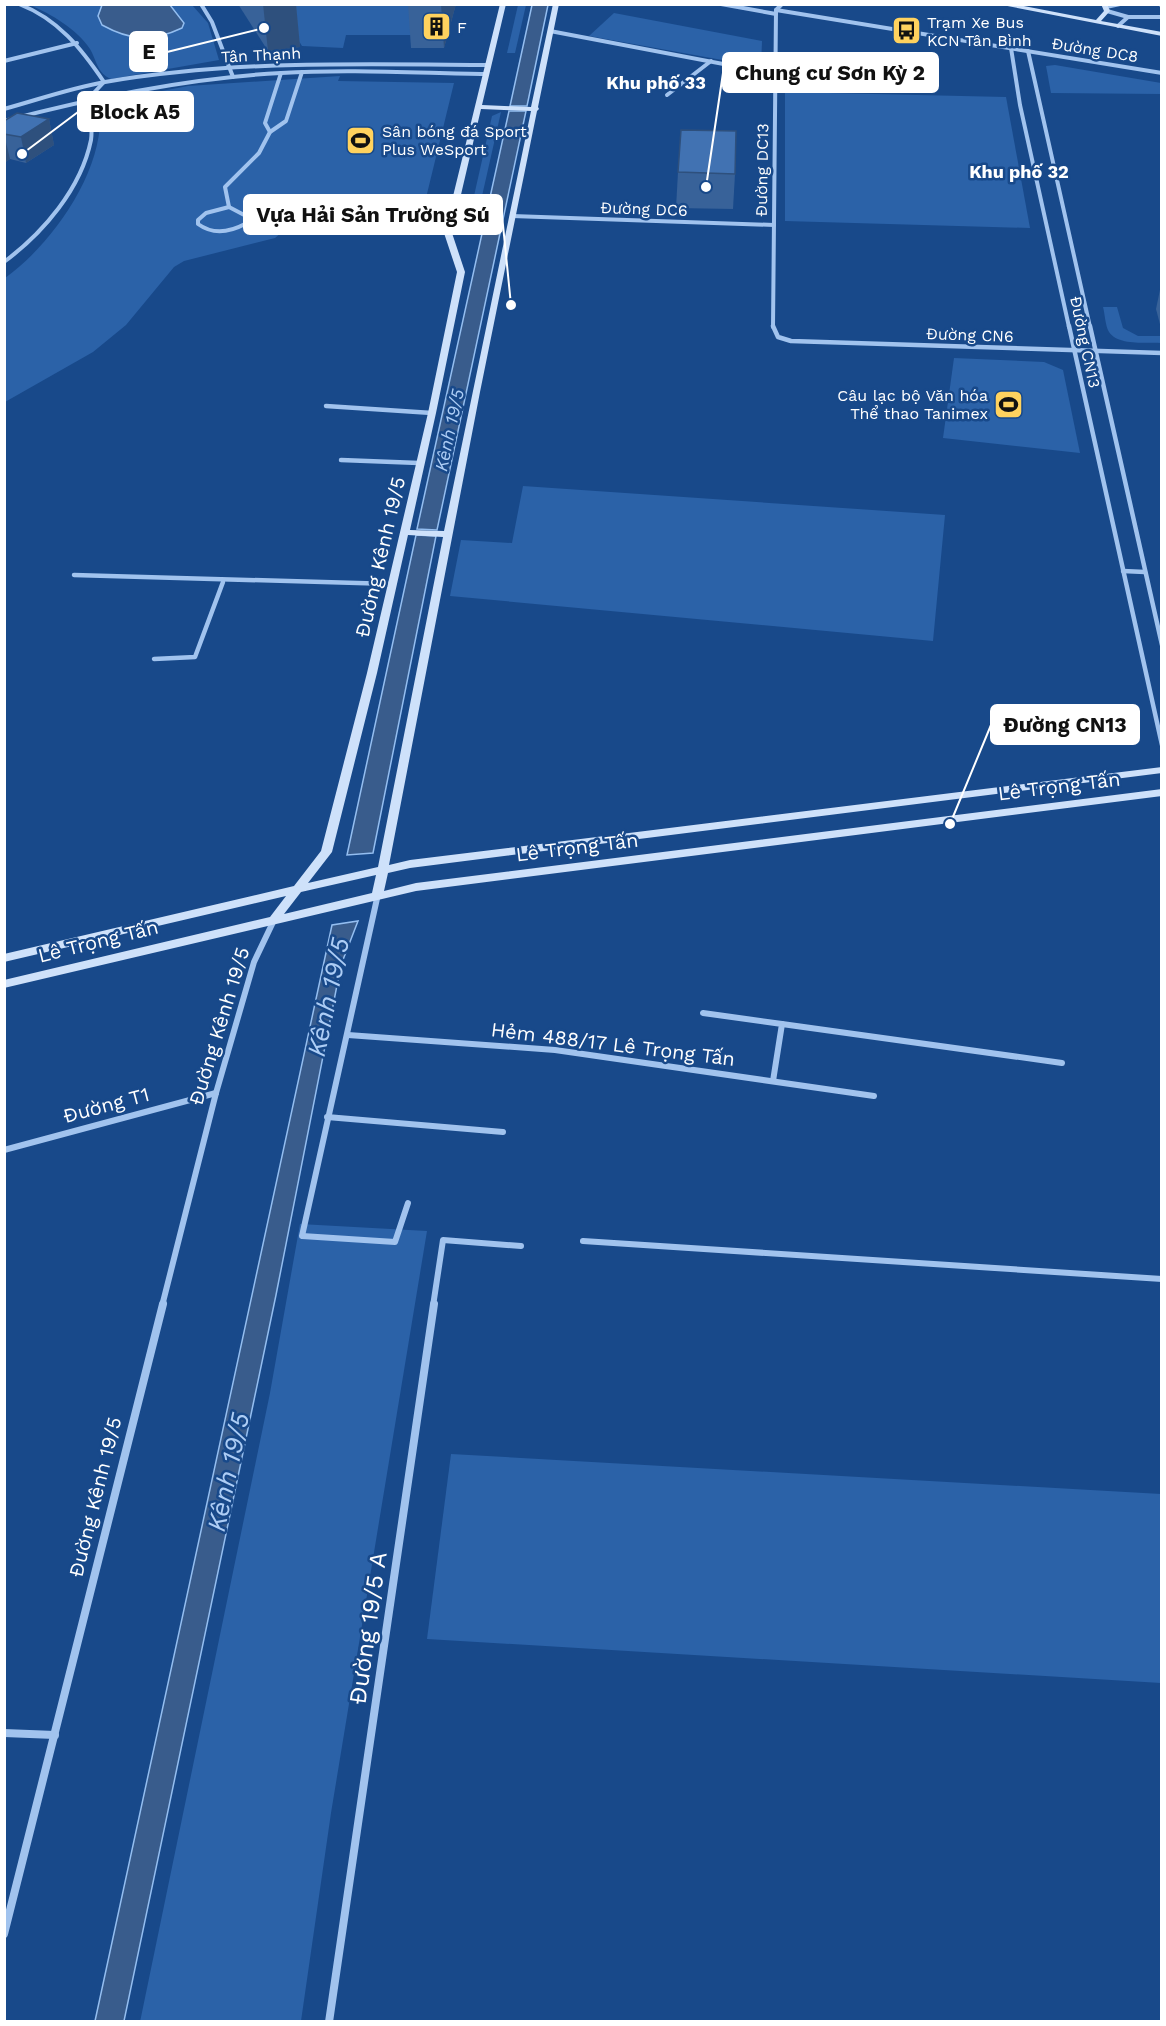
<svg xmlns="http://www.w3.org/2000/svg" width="1166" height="2026" viewBox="0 0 1166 2026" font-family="'Work Sans',sans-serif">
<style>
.green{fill:#2b62a8}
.water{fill:#395c8c;stroke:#94bef0;stroke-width:1.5}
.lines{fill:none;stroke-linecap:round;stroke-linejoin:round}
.street-far3{stroke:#a1c3ee;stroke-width:4}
.street-far2{stroke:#a1c3ee;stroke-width:4.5}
.street-far1{stroke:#a1c3ee;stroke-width:6}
.street{stroke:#a1c3ee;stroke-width:8}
.secondary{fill:#cee1fa;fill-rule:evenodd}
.wall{fill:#386299}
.shaded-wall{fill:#2e507d}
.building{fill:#4172b2;stroke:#2e507d;stroke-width:1.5}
.labels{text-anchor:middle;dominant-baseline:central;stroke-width:5;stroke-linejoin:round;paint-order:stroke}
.far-poi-label{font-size:16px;fill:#fff;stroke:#18498a;text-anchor:start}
.far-street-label{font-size:16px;fill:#fff;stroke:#18498a}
.far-neighbourhood-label{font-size:18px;font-weight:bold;fill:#fff;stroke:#18498a}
.far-water-label{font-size:18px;font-style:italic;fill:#adcdf5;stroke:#18498a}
.street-label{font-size:20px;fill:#fff;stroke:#18498a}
.near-street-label{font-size:24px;fill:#fff;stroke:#18498a}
.near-water-label{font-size:26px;font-style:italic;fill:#adcdf5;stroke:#18498a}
.leader{fill:none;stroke:#fff;stroke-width:2}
.callout-dot{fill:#fff;stroke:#18498a;stroke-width:2}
.callout{fill:#fff;stroke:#fff;stroke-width:2}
.callout-label{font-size:21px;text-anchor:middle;font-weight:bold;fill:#111}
</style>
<rect width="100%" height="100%" fill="#18498a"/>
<!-- green -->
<g class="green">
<path d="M287 4 423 5 414 35H346L343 48 302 46 278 6Z"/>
<path d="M30 5H192L208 23 219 60 111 79C97 73 97 61 90 49 77 29 51 14 30 5Z"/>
<path d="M518 5H526L515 53H507Z"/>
<path d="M614 13 762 41 761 67 589 36Z"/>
<path d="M1055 65 1161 83V94L1051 93 1046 66Z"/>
<path d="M340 76 338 81 454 83 425 202 289 199 282 232 275 238 184 261 174 267 126 325 93 352 5 402V278C53 244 109 165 99 103L188 86Z"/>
<path d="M785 92 1006 97 1030 228 785 221Z"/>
<path d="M501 112 475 227H467L492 116Z"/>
<path d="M1103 307H1117L1123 328 1138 336H1161V343C1147 342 1118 346 1109 332 1105 325 1105 314 1103 307Z"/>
<path d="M954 358 1044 362 1063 370 1080 453 943 438Z"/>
<path d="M523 486 945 515 933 641 450 596 461 540 512 543Z"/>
<path d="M300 1224 427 1231 331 1813 301 2021 140 2022 270 1393Z"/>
<path d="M451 1454 1161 1494V1683L427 1639Z"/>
</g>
<!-- water -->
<g class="water">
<path d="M102 5H170L184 23 182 28C152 42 131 41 102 25L98 16Z"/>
<path d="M532 5H548L527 106H510Z"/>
<path d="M509 111H526L437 530 417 529Z"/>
<path d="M416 535 436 536 373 853 347 855Z"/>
<path d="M358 921 341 965 276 1295 124 2021H95L332 925Z"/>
</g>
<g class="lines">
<!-- street-far3 -->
<g class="street-far3">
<path d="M201 4 212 22 233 77"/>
<path d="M721 4 776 14"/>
<path d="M1160 4 1162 6"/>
<path d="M1106 7 1120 4"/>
<path d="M776 10 1162 73"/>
<path d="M1107 11 1128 17 1118 26"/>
<path d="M1128 17H1162"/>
<path d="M550 31 776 74"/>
<path d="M1011 48 1020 105 1069 327"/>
<path d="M1028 51 1090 327"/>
<path d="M4 61 77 43"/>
<path d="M667 95 711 61"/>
<path d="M4 109C37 100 71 88 105 82 232 60 360 64 488 65"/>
<path d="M4 121C95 97 187 78 281 73 349 69 418 73 486 74"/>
<path d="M270 132 265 123 281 73"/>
<path d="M229 207 225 187 259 153 270 132 286 121 302 72"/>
<path d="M229 207 248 217 245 224C230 232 213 235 198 224V220L206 213Z"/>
<path d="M512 216 774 225"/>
<path d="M4 262C43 233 81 189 91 140 93 126 90 112 89 98L104 82C81 48 58 19 19 4"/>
<path d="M773 327 776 10 782 4"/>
</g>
<!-- street-far2 -->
<g class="street-far2">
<path d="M773 326 778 337 791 341 1162 353"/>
<path d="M1069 326 1162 745"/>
<path d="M1090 326 1162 645"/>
<path d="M326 406 432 413"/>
<path d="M341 460 419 463"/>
<path d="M1123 571 1145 572"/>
<path d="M74 575 392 584"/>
<path d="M154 659 195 657 223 582"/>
</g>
<!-- street-far1 -->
<g class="street-far1">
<path d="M378 894 302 1236 395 1242 408 1203"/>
<path d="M703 1013 782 1024 773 1081"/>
<path d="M782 1024 1062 1063"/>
<path d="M348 1035 555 1050 874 1096"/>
<path d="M327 1117 503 1132"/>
<path d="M4 1150 216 1093"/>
<path d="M583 1241 1162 1279"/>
<path d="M162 1306 216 1093 254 962 275 918"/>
<path d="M433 1306 443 1240 521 1246"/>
</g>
<!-- street -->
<g class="street">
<path d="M4 1733 55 1735"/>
<path d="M4 1934 163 1304"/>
<path d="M329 2022 434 1304"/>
</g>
<!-- secondary -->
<g class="secondary">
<path d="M500 4H506L482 105 531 107 553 4H559L538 107 539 109 537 111 480 392 389 865 410 860 1162 767V773L410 868 388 873 384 891 416 883 1162 789V796L416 891 4 988V980L270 917 286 896 4 962V954L294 886 321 851 367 673 428 413 457 272 444 233ZM481 109 531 111 444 531 410 530 436 413 465 272 452 233ZM408 535 443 537 378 867 308 883 332 852 377 673ZM376 875 372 893 284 914 301 892Z"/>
<path d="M997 4H1013L1096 20 1104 11 1101 4H1107L1110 11 1101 21 1162 32V36Z"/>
</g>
</g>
<!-- wall -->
<g class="wall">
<path d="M238 4H296L300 47 268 51Z"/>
<path d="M408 4H456L444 48H411Z"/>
<path d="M49 119 54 145 26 163 10 159 4 163V121Z"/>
<path d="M678 172 735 174 733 209 676 208Z"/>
<path d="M1161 285V328L1156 309Z"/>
</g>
<!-- shaded-wall -->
<g class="shaded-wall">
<path d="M263 4H296L300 47 268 51Z"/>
<path d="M441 4H456L444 48Z"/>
<path d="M49 119 54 145 26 163 21 137Z"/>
<path d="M4 134 10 159 4 163Z"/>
</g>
<!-- building -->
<g class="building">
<path d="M17 113 49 119 21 137 4 134V121Z"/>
<path d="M681 130 736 131 735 174 678 172Z"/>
</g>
<!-- icons -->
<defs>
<symbol id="building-square" viewBox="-11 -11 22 22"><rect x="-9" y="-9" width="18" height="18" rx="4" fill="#ffd25e" stroke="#18498a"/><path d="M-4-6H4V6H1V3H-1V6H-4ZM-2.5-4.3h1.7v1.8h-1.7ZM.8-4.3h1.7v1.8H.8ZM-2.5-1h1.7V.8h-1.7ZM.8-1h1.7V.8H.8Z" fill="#111"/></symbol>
<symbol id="bus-square" viewBox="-11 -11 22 22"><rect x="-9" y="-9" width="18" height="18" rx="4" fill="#ffd25e" stroke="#18498a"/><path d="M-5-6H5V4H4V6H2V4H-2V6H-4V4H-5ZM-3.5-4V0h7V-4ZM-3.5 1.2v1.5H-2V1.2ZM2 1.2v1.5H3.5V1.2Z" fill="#111"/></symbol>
<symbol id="stadium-square" viewBox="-11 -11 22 22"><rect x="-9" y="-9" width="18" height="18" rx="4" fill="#ffd25e" stroke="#18498a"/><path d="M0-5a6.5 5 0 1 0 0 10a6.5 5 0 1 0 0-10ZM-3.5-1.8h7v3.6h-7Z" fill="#111"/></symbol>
</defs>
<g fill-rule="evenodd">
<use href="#building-square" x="420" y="10" width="33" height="33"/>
<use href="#bus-square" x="890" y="14" width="33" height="33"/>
<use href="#stadium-square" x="344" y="124" width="33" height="33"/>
<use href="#stadium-square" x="992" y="388" width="33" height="33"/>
</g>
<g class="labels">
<!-- far-poi labels -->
<g class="far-poi-label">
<text x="927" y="22">Trạm Xe Bus<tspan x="927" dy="18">KCN Tân Bình</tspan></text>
<text x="457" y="27">F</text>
<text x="382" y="131">Sân bóng đá Sport<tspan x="382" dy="18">Plus WeSport</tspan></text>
<text x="988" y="395" text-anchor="end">Câu lạc bộ Văn hóa<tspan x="988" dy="18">Thể thao Tanimex</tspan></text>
</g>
<!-- far-street labels -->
<g class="far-street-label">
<text transform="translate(1095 50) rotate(9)">Đường DC8</text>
<text transform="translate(261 55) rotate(-3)">Tân Thạnh</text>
<text transform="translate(762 170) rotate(-89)">Đường DC13</text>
<text transform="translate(644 209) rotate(2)">Đường DC6</text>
<text transform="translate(970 335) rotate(2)">Đường CN6</text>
<text transform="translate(1085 342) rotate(78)">Đường CN13</text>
</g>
<!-- far-neighbourhood labels -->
<g class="far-neighbourhood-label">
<text x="656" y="82">Khu phố 33</text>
<text x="1019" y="171">Khu phố 32</text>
</g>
<!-- far-water labels -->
<g class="far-water-label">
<text transform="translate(449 430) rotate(-78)">Kênh 19/5</text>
</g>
<!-- street labels -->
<g class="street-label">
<text transform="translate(380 557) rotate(-77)">Đường Kênh 19/5</text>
<text transform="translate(1059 786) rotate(-7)">Lê Trọng Tấn</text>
<text transform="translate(577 847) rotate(-7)">Lê Trọng Tấn</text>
<text transform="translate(98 941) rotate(-14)">Lê Trọng Tấn</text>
<text transform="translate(219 1026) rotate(-73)">Đường Kênh 19/5</text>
<text transform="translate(613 1044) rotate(7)">Hẻm 488/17 Lê Trọng Tấn</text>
<text transform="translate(106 1105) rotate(-15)">Đường T1</text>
<text transform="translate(95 1497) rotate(-76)">Đường Kênh 19/5</text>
</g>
<!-- near-street labels -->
<g class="near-street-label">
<text transform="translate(368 1628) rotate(-82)">Đường 19/5 A</text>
</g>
<!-- near-water labels -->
<g class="near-water-label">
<text transform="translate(328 997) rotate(-78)">Kênh 19/5</text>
<text transform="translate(228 1472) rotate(-78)">Kênh 19/5</text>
</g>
</g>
<!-- callouts -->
<path class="leader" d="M264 28L167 52M706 187L723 73M22 154L78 112M511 305L502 215M950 824L991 725"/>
<g class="callout-dot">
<circle cx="264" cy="28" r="6"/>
<circle cx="706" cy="187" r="6"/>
<circle cx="22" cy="154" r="6"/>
<circle cx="511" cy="305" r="6"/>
<circle cx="950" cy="824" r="6"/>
</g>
<g class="callout">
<rect x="130" y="32" width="37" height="39" rx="6"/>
<rect x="723" y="53" width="215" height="39" rx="6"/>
<rect x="78" y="92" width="115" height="39" rx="6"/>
<rect x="244" y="195" width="258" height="39" rx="6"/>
<rect x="991" y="705" width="148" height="39" rx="6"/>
</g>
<g class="callout-label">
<text x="149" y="59">E</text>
<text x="830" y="80">Chung cư Sơn Kỳ 2</text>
<text x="135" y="119">Block A5</text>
<text x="373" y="222">Vựa Hải Sản Trường Sú</text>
<text x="1065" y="732">Đường CN13</text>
</g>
<!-- border -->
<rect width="1166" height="2026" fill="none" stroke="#ffffff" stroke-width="12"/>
</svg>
